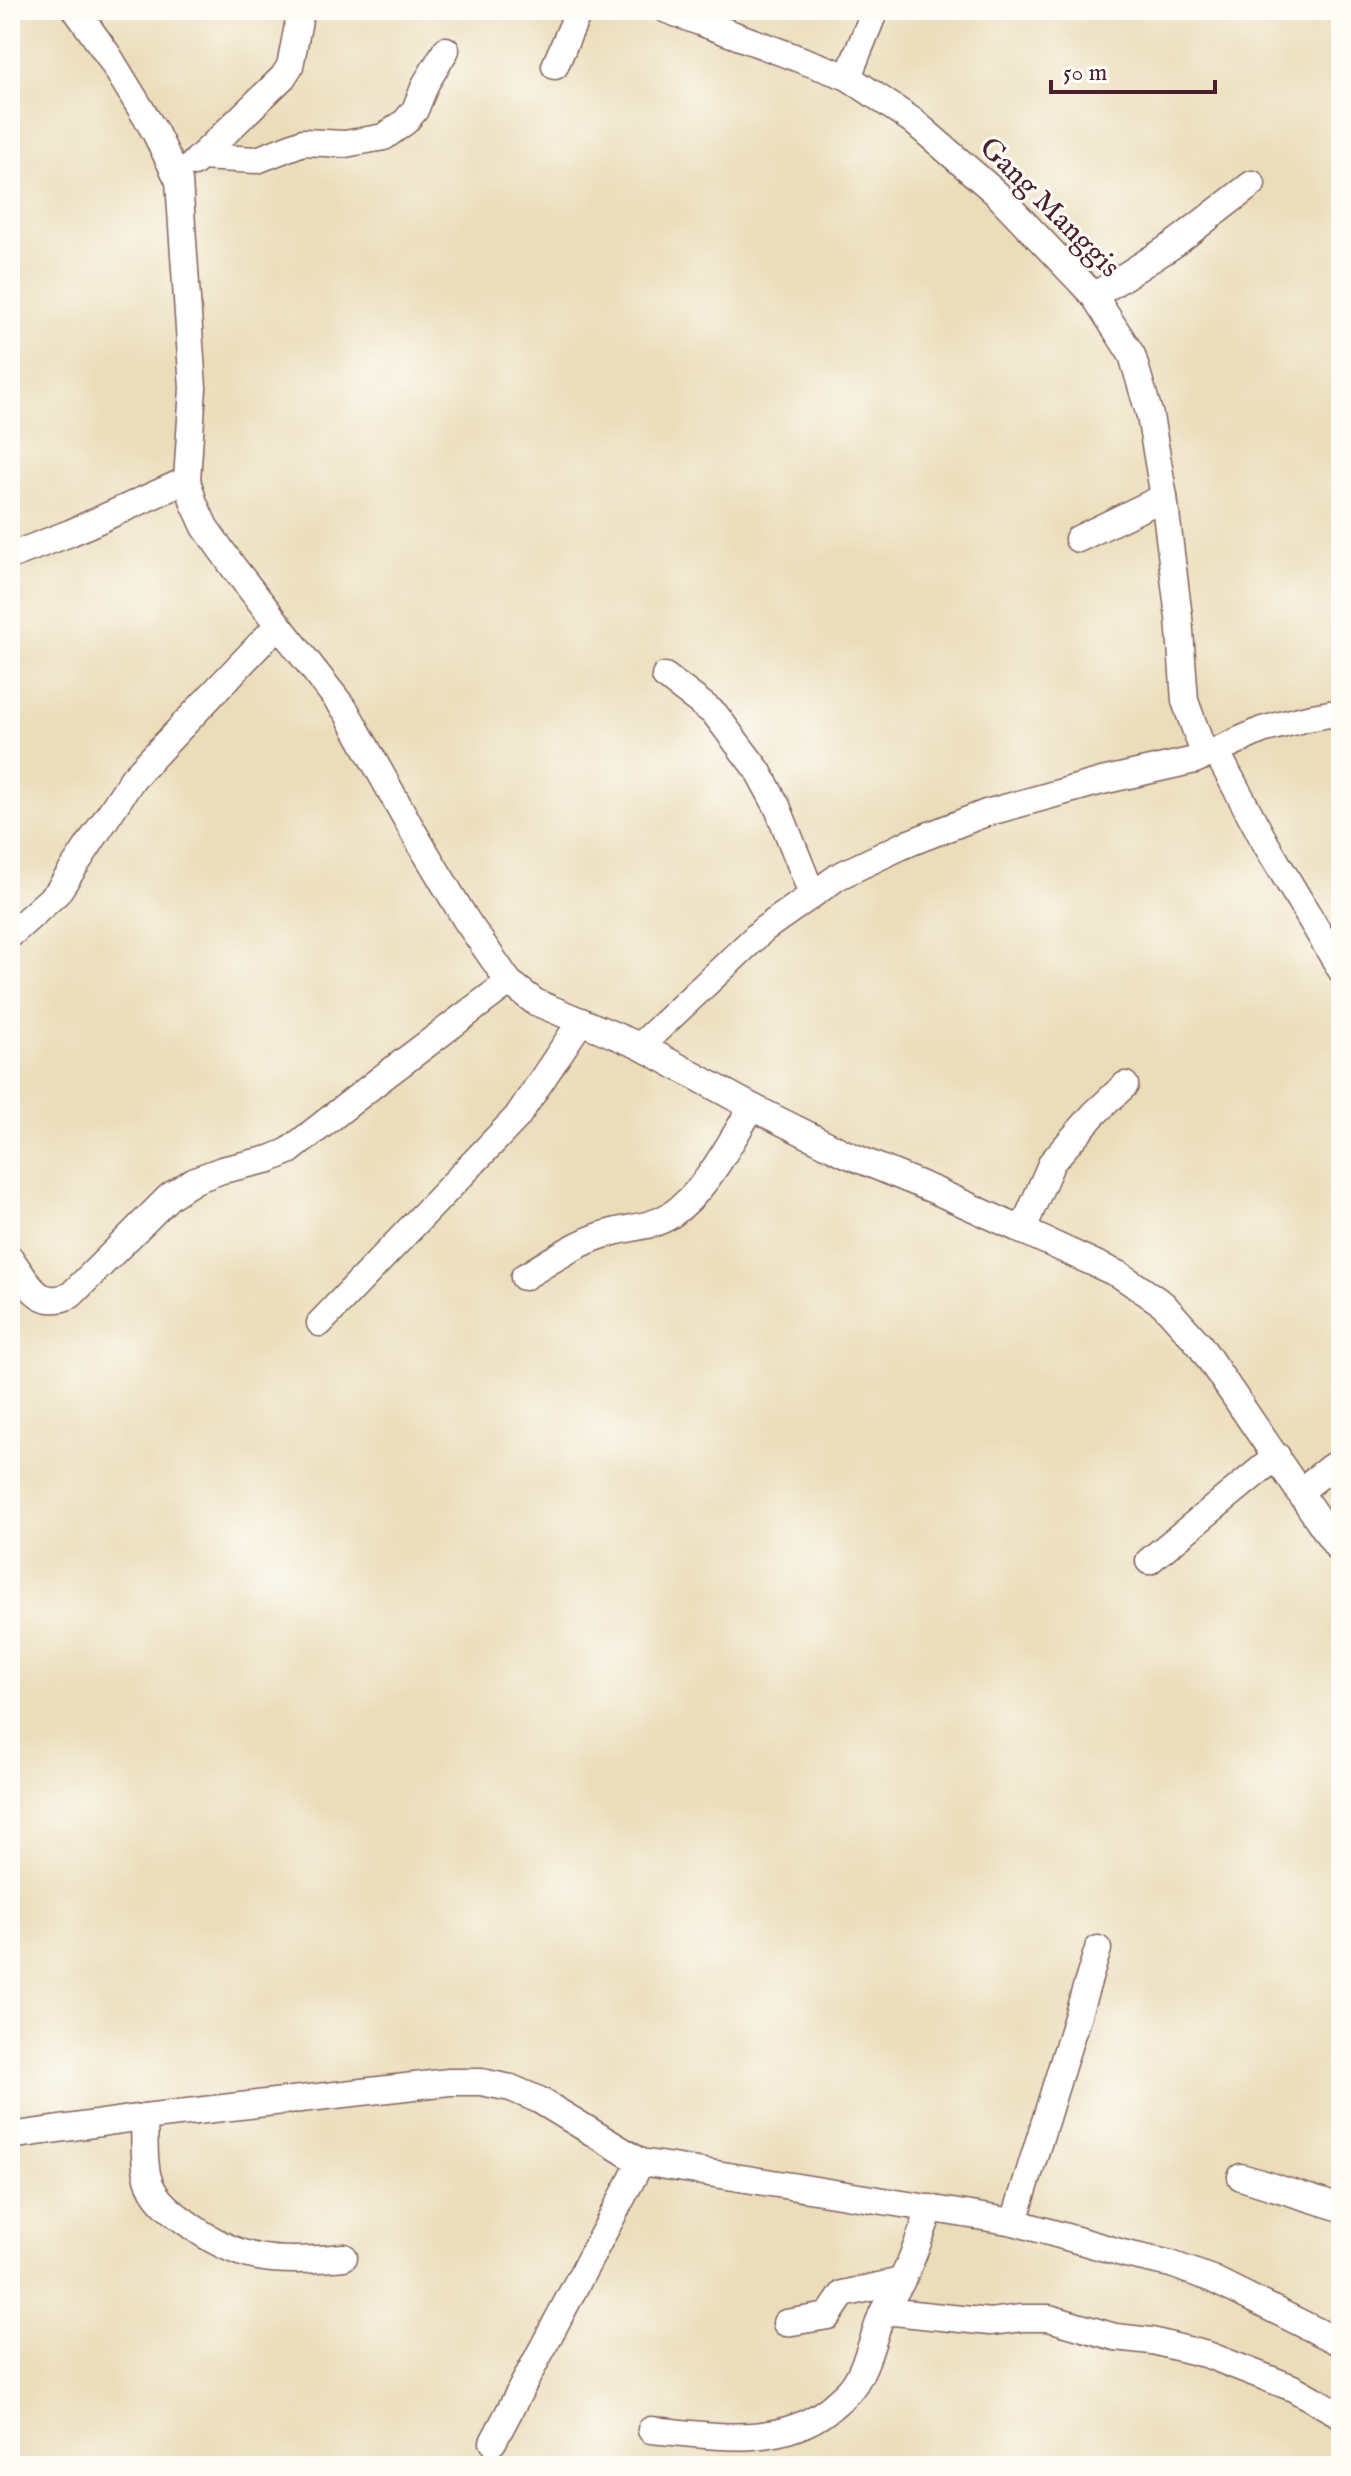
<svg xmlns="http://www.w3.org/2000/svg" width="1351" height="2476" viewBox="0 0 1351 2476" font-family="'IM FELL English',serif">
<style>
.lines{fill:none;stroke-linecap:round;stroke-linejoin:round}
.street-casing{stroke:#82625d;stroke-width:29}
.street{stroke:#fff;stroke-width:26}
.labels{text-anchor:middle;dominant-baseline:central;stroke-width:6;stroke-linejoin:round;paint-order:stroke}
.street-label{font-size:30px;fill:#4a1f2b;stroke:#fdfcf7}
</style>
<rect width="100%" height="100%" fill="#fdfcf7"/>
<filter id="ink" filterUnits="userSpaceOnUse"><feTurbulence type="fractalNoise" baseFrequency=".0125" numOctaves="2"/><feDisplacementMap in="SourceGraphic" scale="16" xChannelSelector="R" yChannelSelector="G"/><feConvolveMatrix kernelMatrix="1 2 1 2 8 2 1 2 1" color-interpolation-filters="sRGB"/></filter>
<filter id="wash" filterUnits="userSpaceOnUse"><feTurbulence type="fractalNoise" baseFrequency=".006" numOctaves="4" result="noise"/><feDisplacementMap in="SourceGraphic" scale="32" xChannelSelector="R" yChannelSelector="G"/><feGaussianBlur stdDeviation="1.8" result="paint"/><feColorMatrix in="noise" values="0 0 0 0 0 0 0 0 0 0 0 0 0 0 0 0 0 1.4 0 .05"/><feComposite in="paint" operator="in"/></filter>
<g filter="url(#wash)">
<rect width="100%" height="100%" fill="#ebddba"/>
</g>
<g filter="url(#ink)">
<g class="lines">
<defs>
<g id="street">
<path d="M76 10 108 55 155 132 179 181 193 388 187 480 194 503 205 527 234 568 346 711 415 835 466 920 509 982 535 1002 640 1046 752 1107 844 1153 936 1191 1120 1275 1163 1304 1199 1344 1341 1553"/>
<path d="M667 10 848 77 913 121 996 193 1094 296 1132 355 1150 416 1164 497 1179 617 1185 701 1205 756"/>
<path d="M555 66 579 10"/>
<path d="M848 77 875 10"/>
<path d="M200 157 257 160 303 142 345 144 384 137 405 122 415 110 426 83 446 50"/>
<path d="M194 163 283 77 290 66 301 10"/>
<path d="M1094 296 1173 245 1252 184"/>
<path d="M1078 539 1164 497"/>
<path d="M10 556 70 533 187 480"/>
<path d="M665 676 715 714 758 771 777 806 812 894"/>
<path d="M1216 751 1267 846 1341 970"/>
<path d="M10 935 57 893 133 778 278 625"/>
<path d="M640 1046 764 929 839 876 904 845 986 813 1102 781 1195 760 1262 730 1307 718 1341 712"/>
<path d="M1022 1231 1052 1162 1094 1114 1125 1085"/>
<path d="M10 1258C29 1283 37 1310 71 1295L170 1196 195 1180 222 1170 270 1159 289 1151 382 1078 509 982"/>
<path d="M524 1277C551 1261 576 1243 606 1234 627 1227 651 1228 671 1215 707 1190 729 1144 752 1107"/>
<path d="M320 1323 517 1117 581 1021"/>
<path d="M1299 1492 1331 1467"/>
<path d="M1149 1561 1277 1456"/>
<path d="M144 2117C145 2136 143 2159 148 2178 153 2197 168 2209 183 2220 240 2264 275 2263 344 2257"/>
<path d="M10 2136 144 2117 449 2082H481L511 2088 539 2100 641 2162 1014 2222 1126 2254 1171 2264 1212 2279 1341 2343"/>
<path d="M1241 2177 1341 2208"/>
<path d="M1014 2222 1098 1949"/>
<path d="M884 2311 990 2322 1022 2318H1049L1115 2337 1152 2341 1208 2355 1293 2388 1341 2415"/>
<path d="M786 2323 828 2316 843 2294 901 2281"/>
<path d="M651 2430C711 2435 778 2449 829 2409 838 2401 849 2393 855 2383 868 2362 873 2337 882 2314 887 2303 895 2293 901 2282 913 2259 921 2233 931 2208"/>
<path d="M493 2442 641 2162"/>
</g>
</defs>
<!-- street casing -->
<use href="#street" class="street-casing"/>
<!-- street -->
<use href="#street" class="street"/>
</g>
</g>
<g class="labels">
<!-- street labels -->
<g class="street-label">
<text transform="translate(1049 208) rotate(45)">Gang Manggis</text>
</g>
</g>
<!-- margin -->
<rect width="1351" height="2476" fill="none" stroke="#fdfcf7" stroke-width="40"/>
<!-- scale -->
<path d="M1051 80v12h164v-12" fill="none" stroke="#4a1f2b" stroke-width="4"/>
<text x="1063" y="80" font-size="24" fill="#4a1f2b" stroke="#fdfcf7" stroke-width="6" paint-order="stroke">50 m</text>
</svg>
